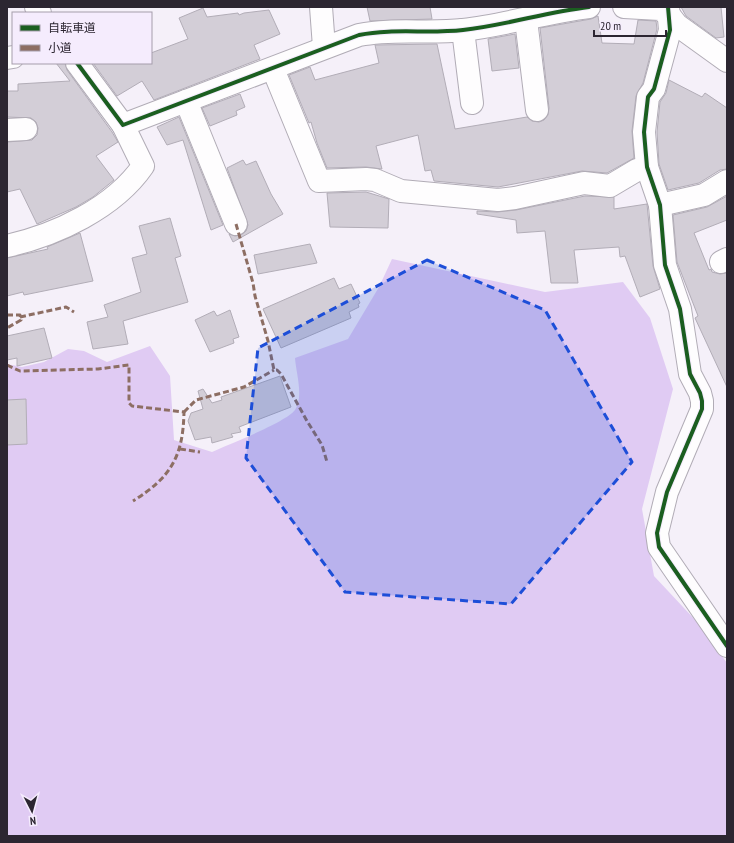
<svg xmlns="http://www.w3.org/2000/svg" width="734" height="843" viewBox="0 0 734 843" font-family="'PT Sans Narrow','Noto Sans JP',sans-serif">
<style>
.green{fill:#e0cbf3}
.building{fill:#d3ced7;stroke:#b2adb7}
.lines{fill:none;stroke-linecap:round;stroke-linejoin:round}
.minor-casing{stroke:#b1acb6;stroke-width:24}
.minor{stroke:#fefdfe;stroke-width:22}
.quiet{stroke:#8d6e63;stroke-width:3;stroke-dasharray:6 3;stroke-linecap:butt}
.cycleway-casing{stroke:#f5ecfd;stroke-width:6}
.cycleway{stroke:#1b5e20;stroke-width:4}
.marked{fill:#1d4ed8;fill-opacity:0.2;stroke:#1d4ed8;stroke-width:3;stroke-dasharray:8 5;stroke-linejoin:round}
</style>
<rect width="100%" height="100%" fill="#f5f0f9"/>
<!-- green -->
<path class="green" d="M392 259 545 292 623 282 650 318 673 389 642 509 654 576 698 623 727 663V836H7V364L22 367 44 362 68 349 84 351 107 362 150 346 170 376 174 440 212 452C229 444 285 423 295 410 304 397 296 373 295 358L348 339 379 287Z"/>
<!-- building -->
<g class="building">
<path d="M367 7H430L432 19 370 21Z"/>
<path d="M681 7H721L724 37 716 38 686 16Z"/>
<path d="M203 8 207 17 238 13 239 15 244 13 269 10 280 34 254 45 260 59 154 100 142 81 117 96 93 63H151V53L188 39 179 18Z"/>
<path d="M598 16 602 43 634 44 638 20 656 21 657 29 643 83 636 96 632 131 634 158 607 173 582 171 498 187 434 181 431 170 425 171 418 135 376 146 382 169 366 167 327 168 317 143 311 122 309 123 289 75 310 67 315 80 379 63 375 45 437 44 455 129 527 117 532 121 539 122 544 120 548 115 549 108 540 28 591 19Z"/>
<path d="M515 34 519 68 492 71 488 39Z"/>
<path d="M56 63H65L67 70 112 132 118 142 96 156 114 180 93 197 76 207 37 224 20 189 7 192V142L32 140 37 135 38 128 36 122 31 118 7 117V91H18V84L70 81Z"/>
<path d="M669 80 702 97 705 93 727 108V169L720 170 699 183 668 190 659 164 657 132 660 102 666 93Z"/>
<path d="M240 94 245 107 236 111 237 115 210 126 202 108Z"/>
<path d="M179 117 223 225 211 230 183 140 167 145 157 127Z"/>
<path d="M243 160 246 165 256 161 271 194 283 214 233 242 229 234 235 236 241 235 246 231 248 225 227 168Z"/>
<path d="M366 192 389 199 388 228 330 227 327 193Z"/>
<path d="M585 196 614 197V209L647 204 653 266 660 289 640 297 625 256 620 257 619 247 574 250 578 283H551L545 231 517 233 516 220 477 214V211L497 212 516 210Z"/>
<path d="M727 196V220L694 233 709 270 711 269 712 272 720 274 727 273V387L695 318 698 316 677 262 673 215 707 207Z"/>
<path d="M170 218 181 256 175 258 188 302 123 321 128 344 93 349 87 322 108 317 104 305 141 292 132 258 147 254 139 226Z"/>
<path d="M80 233 93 281 24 295 23 292 7 296V258L48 249 47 247Z"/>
<path d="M310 244 317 263 258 274 254 255Z"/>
<path d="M334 278 339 289 351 284 360 303 358 304 359 307 349 312 351 318 281 348 263 309Z"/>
<path d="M230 310 239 337 233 339 234 343 210 352 195 320 214 311 217 316Z"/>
<path d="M44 328 52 358 17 366V358L7 360V336Z"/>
<path d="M280 376 291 407 239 427 241 432 231 434 233 437 212 443 211 437 195 440 188 421 191 413 203 409 198 391 203 389 212 403 222 400 221 397Z"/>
<path d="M26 399 27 444 7 445V400Z"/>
</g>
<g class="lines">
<defs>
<g id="minor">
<path d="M36 7 40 13"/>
<path d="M321 7 324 47"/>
<path d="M624 7 660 9 670 16 677 25 727 61"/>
<path d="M668 7 670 30 654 89 648 97 644 132 647 167 660 205 665 265 680 309 690 374 700 393 702 401V409L667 492 657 533 659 547 727 646"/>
<path d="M526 20 537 110"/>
<path d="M463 30 472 103"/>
<path d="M7 58 13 57"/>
<path d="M77 63 123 125 359 35C393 28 428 34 463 30 506 25 547 12 589 7"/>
<path d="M273 69 319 181 366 179 375 180 401 191 498 200 515 198 584 183 610 186 637 170 647 167"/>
<path d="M186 101 236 224"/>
<path d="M7 130 26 129"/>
<path d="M660 205 704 195 727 181"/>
<path d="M7 246C56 235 114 208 143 166L123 125"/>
<path d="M721 262 727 259"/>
</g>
</defs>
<!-- minor casing -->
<use href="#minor" class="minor-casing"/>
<!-- minor -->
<use href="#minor" class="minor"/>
<!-- quiet -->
<g class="quiet">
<path d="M236 224 253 283 255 296 268 341 274 370H277L281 374 307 421 322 445 327 462"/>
<path d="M7 315H20L21 320 7 328"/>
<path d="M20 317 66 307 74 312"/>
<path d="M7 365 20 371 98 369 129 365V403L132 406 184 412C183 457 171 477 133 501"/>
<path d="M184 412 196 400 244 387 274 370"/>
<path d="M180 449 200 452"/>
</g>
<defs>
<g id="cycleway">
<path d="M668 7 670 30 654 89 648 97 644 132 647 167 660 205 665 265 680 309 690 374 700 393 702 401V409L667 492 657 533 659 547 727 646"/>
<path d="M77 63 123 125 359 35C393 28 428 34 463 30 506 25 547 12 589 7"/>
</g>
</defs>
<!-- cycleway casing -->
<use href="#cycleway" class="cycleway-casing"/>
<!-- cycleway -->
<use href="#cycleway" class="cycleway"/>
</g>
<!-- marked area -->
<path class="marked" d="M427 260 545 310 632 462 511 604 345 592 246 458 258 348Z"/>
<!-- border -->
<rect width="734" height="843" fill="none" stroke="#2c2631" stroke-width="16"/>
<!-- legend -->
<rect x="12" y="12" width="140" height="52" fill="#f5ecfd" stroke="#a59dab"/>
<rect x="20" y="25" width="20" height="6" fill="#1b5e20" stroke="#a59dab"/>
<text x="48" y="32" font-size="12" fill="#2c2631">自転車道</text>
<rect x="20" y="45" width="20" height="6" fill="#8d6e63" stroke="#a59dab"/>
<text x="48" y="52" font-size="12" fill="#2c2631">小道</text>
<!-- north arrow -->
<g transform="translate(32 811) rotate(174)" stroke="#f5ecfd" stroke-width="3" paint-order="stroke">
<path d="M0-3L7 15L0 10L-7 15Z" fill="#2c2631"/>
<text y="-6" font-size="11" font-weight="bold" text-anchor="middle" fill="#2c2631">N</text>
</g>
<!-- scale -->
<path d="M594 30v6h72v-6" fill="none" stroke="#2c2631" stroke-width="2"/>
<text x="600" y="30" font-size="12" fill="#2c2631" stroke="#f5ecfd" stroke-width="3" paint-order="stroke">20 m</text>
</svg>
